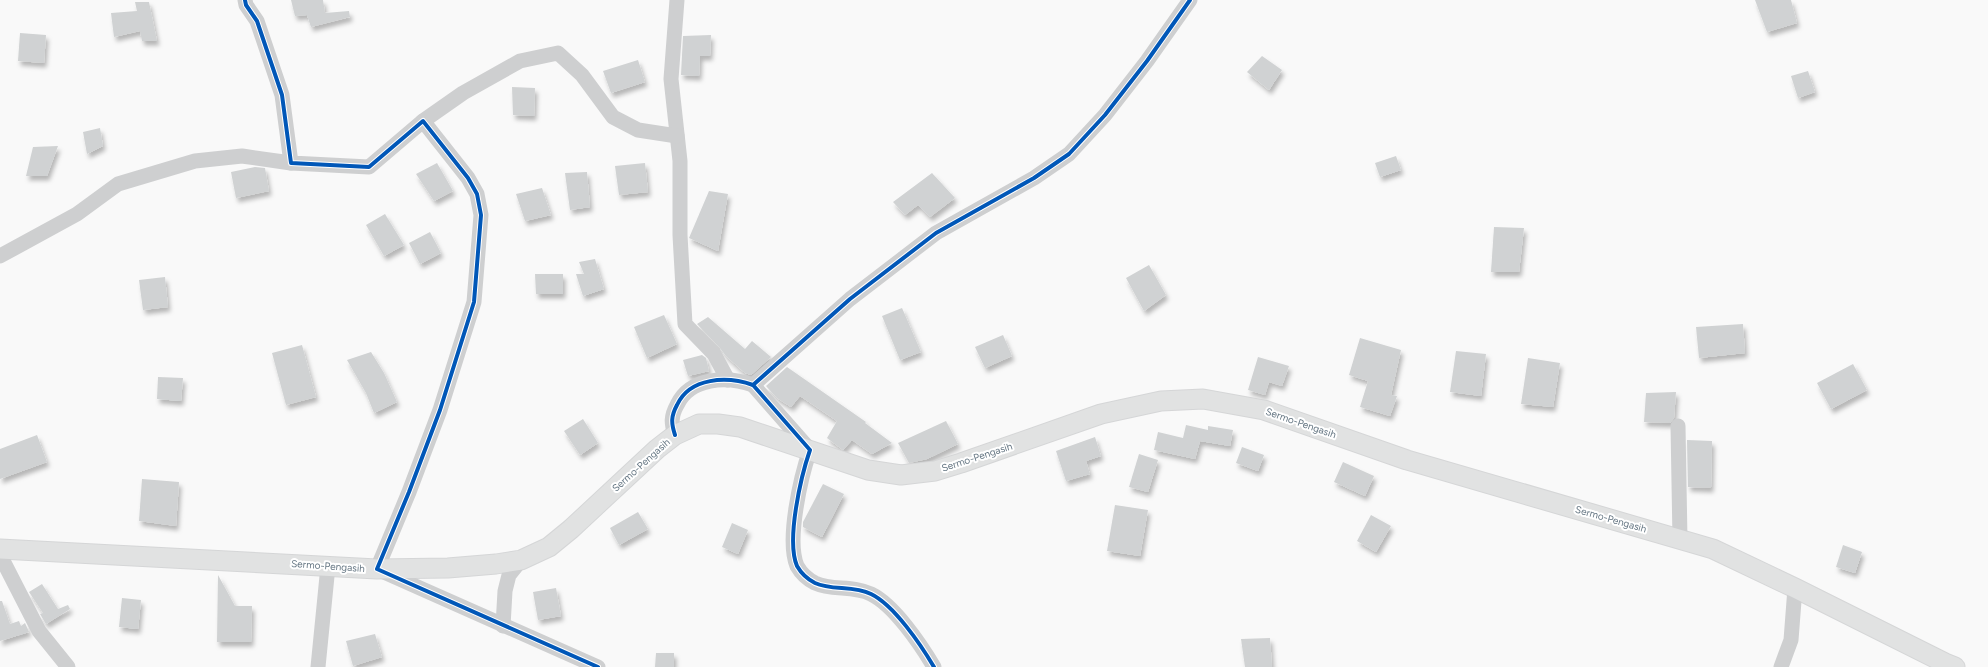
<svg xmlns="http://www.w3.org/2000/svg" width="1988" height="667" viewBox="0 0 1988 667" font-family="Figtree,sans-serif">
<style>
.building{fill:#d0d2d3;filter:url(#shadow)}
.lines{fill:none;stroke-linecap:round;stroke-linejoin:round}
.major-casing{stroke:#d5d6d7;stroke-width:21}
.minor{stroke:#cecfd0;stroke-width:15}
.major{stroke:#e1e2e2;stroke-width:19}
.cycleway-casing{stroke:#fff;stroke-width:6}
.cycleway{stroke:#0057b8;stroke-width:4}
.labels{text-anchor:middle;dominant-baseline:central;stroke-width:4;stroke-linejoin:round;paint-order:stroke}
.street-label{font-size:10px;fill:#657683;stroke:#fff}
</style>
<defs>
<filter id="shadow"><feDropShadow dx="2.5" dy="4.5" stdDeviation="2" flood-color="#0004"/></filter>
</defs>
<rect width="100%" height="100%" fill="#f9f9f9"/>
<!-- building -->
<g class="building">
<path d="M291 0H323L325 13 349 11 350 17 311 27 307 15 295 16Z"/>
<path d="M1755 0H1791L1797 23 1767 32Z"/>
<path d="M135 2H149L157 41H142L140 31 114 37 111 13 137 11Z"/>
<path d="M20 33 46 35 44 63 18 61Z"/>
<path d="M711 35 710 56H700L699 76 681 75 683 36Z"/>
<path d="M1262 56 1282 70 1269 90 1247 72Z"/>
<path d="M638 60 645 82 611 93 603 71Z"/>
<path d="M1808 71 1815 92 1798 98 1791 76Z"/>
<path d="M512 87 535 88 534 116 513 115Z"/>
<path d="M100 128 103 146 87 154 83 132Z"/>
<path d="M58 146 47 176H26L33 147Z"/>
<path d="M1396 156 1401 170 1380 177 1375 163Z"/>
<path d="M437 163 453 191 434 201 416 174Z"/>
<path d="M645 163 648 192 619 195 615 166Z"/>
<path d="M255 167 265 168 269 191 236 198 231 172Z"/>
<path d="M587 172 590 207 570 210 565 173Z"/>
<path d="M932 173 955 198 930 217 918 205 905 215 893 202Z"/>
<path d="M542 188 551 215 525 221 516 194Z"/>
<path d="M709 191 728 194 718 251 689 238Z"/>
<path d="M385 214 404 245 384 256 366 225Z"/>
<path d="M1494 227 1524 228 1519 272H1491Z"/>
<path d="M430 232 441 253 420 264 409 243Z"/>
<path d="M595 259 604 289 583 296 576 274H584L579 262Z"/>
<path d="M1149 265 1166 295 1144 311 1126 278Z"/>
<path d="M535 274H563V294H536Z"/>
<path d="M165 277 168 307 143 310 139 280Z"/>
<path d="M902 308 921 352 900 360 882 316Z"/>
<path d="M664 315 677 344 647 358 634 327Z"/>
<path d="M708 317 745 349 752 341 771 357 751 375 745 373 726 356 720 348 697 324Z"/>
<path d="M1743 324 1745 353 1699 358 1696 327Z"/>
<path d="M1003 335 1012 356 985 368 975 347Z"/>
<path d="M1360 338 1401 350 1391 395 1397 396 1390 416 1360 407 1368 381 1349 375Z"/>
<path d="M302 345 316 397 286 405 272 353Z"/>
<path d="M1456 351 1486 354 1481 396 1450 392Z"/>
<path d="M371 352 384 373 397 402 374 413 366 393 347 360Z"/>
<path d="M702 355 706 358 709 371 688 376 683 360Z"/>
<path d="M1258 357 1289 366 1282 386 1269 382 1265 395 1248 390Z"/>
<path d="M1528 358 1560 363 1553 407 1521 404Z"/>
<path d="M1853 364 1867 390 1831 409 1817 383Z"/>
<path d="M787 367 866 422 865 423 892 443 872 454 852 440 843 450 827 438 837 421 800 396 791 407 777 398 766 386Z"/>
<path d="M158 377 183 378 181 401 157 399Z"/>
<path d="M1676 392 1674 418 1670 423 1644 422 1646 393Z"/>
<path d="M583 419 598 443 580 455 564 431Z"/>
<path d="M946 421 958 444 927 459 909 463 898 443Z"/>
<path d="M1186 425 1208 430V426L1233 430 1230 446 1200 441 1195 459 1154 450 1158 432 1183 438Z"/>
<path d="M37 435 47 462 0 479V449Z"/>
<path d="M1095 437 1101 456 1086 461 1090 474 1066 481 1056 451Z"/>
<path d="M1687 440 1712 441 1711 488 1688 487Z"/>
<path d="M1242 447 1264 455 1258 471 1236 463Z"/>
<path d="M1139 454 1158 460 1148 492 1129 487Z"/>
<path d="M1343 462 1374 476 1365 496 1334 482Z"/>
<path d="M142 479 179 482 176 526 139 521Z"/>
<path d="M823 484 844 494 822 537 803 527V522Z"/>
<path d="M1115 505 1148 510 1140 556 1107 551Z"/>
<path d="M638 512 648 529 619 545 610 528Z"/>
<path d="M1371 515 1391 526 1376 552 1357 541Z"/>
<path d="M732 523 748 530 738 554 722 547Z"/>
<path d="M1843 545 1862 552 1855 573 1836 567Z"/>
<path d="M218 575 235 606H252L251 642H217Z"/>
<path d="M42 584 58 609 68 605 70 609 46 624 40 614 43 613 29 592Z"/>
<path d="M556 588 561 616 538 620 533 592Z"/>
<path d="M122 598 141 600 138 629 119 627Z"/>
<path d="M0 601H2L10 624 19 621 21 626 25 623 29 632 0 641Z"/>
<path d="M375 634 382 657 353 666 346 641Z"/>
<path d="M1270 638 1272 667H1245L1241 639Z"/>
<path d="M656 653H674V667H655Z"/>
</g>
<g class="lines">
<defs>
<path id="major" d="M0 549 377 569 448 568 496 564 521 560 549 547 571 529 657 449 675 435 699 424H718L740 427 868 470 901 475 935 471 961 463 1101 414 1161 401 1203 399 1264 410 1407 460 1713 549 1795 588 1945 663 1955 667"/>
</defs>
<!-- major casing -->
<use href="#major" class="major-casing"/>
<!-- minor -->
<g class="minor">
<path d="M245 0 246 5 257 21 282 95 291 163 369 167 423 121 468 178 477 194 481 215 474 302 440 410 409 492 377 569 598 667"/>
<path d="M677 0 671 79 680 161V235L685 324 714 354 728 380"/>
<path d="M423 121 463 93 520 61 558 53 582 75 613 117 638 130 677 136"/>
<path d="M0 256 77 214 118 184 195 161 242 156 291 163"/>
<path d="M753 385 810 450C801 476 786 540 797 566 801 573 807 579 815 583 832 591 853 585 871 594 894 605 921 645 934 667"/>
<path d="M1678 426 1680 540"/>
<path d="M675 435C671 423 671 416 677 405 690 377 727 376 753 385L850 299 936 233 1034 178 1069 154 1105 115 1147 61 1190 0"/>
<path d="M0 555 39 631 68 667"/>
<path d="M503 626 505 591 509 575 521 560"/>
<path d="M318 667 328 566"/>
<path d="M1781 667 1791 640 1795 588"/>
</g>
<!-- major -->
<use href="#major" class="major"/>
<defs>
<g id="cycleway">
<path d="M245 0 246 5 257 21 282 95 291 163 369 167 423 121 468 178 477 194 481 215 474 302 440 410 409 492 377 569 598 667"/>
<path d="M753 385 810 450C801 476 786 540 797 566 801 573 807 579 815 583 832 591 853 585 871 594 894 605 921 645 934 667"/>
<path d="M675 435C671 423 671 416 677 405 690 377 727 376 753 385L850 299 936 233 1034 178 1069 154 1105 115 1147 61 1190 0"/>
</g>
</defs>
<!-- cycleway casing -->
<use href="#cycleway" class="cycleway-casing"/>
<!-- cycleway -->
<use href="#cycleway" class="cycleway"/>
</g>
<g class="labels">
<!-- street labels -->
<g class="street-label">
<text transform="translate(1301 423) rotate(19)">Sermo-Pengasih</text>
<text transform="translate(977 457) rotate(-18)">Sermo-Pengasih</text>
<text transform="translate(641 465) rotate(-42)">Sermo-Pengasih</text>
<text transform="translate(1611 519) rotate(16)">Sermo-Pengasih</text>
<text transform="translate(328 566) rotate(4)">Sermo-Pengasih</text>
</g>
</g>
</svg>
